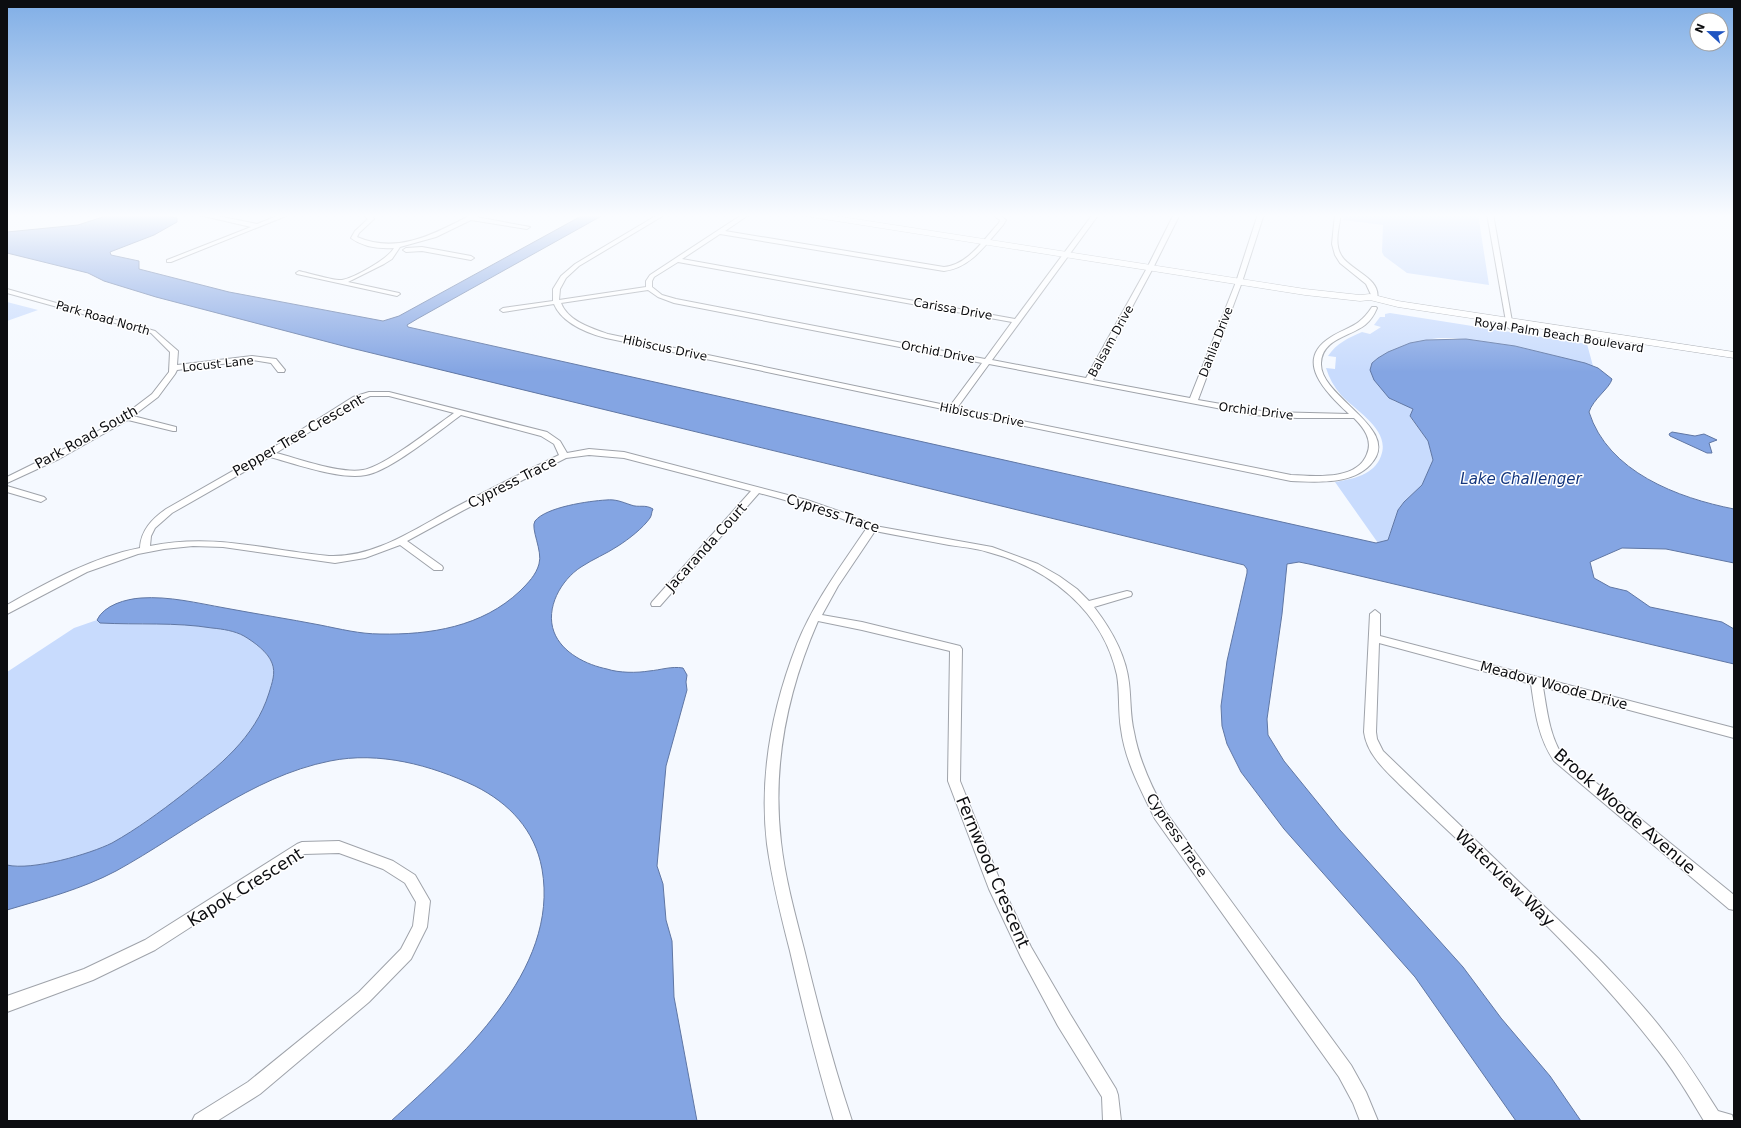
<svg xmlns="http://www.w3.org/2000/svg" width="1741" height="1128" viewBox="0 0 1741 1128" font-family="'DejaVu Sans',sans-serif">
<style>
.green{fill:#c8dbfd}
.water{fill:#84a5e3;stroke:#6077a4}
.lines{fill:none;stroke-linecap:round;stroke-linejoin:round}
.street-casing{stroke:#9fa3aa;stroke-width:2}
.secondary-casing{stroke:#9fa3aa;stroke-width:1}
.street{fill:#fff;fill-rule:evenodd}
.secondary{fill:#fff;fill-rule:evenodd}
.labels{text-anchor:middle;dominant-baseline:central;stroke-width:3;stroke-linejoin:round;paint-order:stroke}
.far-street-label{font-size:12px;fill:#0c0d10;stroke:#fff}
.street-label{font-size:14px;fill:#0c0d10;stroke:#fff}
.water-label{font-size:15px;font-style:italic;fill:#13367e;stroke:#fff}
.near-street-label{font-size:17px;fill:#0c0d10;stroke:#fff}
</style>
<rect width="100%" height="100%" fill="#f5f9ff"/>
<!-- green -->
<g class="green">
<path d="M1344 214H1478L1489 285 1407 273 1384 256 1382 252 1383 225 1343 220Z"/>
<path d="M7 302 38 310 7 321Z"/>
<path d="M1390 313 1587 344 1593 366 1515 346 1452 338H1438L1426 340 1374 380 1394 401 1410 406 1413 409 1410 417 1428 441 1433 460 1422 485 1404 502 1398 510 1388 540 1378 543 1335 482C1353 479 1374 475 1381 456 1391 430 1356 411 1341 395 1334 387 1329 378 1326 368L1335 369 1336 357 1328 356C1337 343 1348 338 1362 332L1370 334 1381 327 1374 325 1380 317H1385V314Z"/>
<path d="M97 620 100 623C138 625 175 622 212 628 223 629 235 631 244 636 254 642 268 652 272 663 276 673 272 684 269 693 255 738 219 766 182 795 160 812 137 829 112 843 90 854 32 871 7 865V672L74 628Z"/>
</g>
<!-- water -->
<g class="water">
<path d="M112 214H158L177 218V222L154 235 110 252 111 255 139 261V269L229 292 383 321 399 316 585 214H605L417 319 407 325 408 327 1376 543 1388 540 1398 510 1404 502 1422 485 1433 460 1428 441 1410 416 1413 409 1389 398 1374 380 1370 370 1372 363 1378 358 1388 352 1410 343 1426 340 1466 339 1515 346 1585 363 1598 368 1612 379C1610 388 1593 399 1589 412 1608 472 1678 498 1734 509V563L1666 549 1622 548 1590 562 1594 578 1610 587 1627 591 1650 607 1722 622 1734 629V664L1309 564 1299 562 1287 564 1282 614 1267 719 1268 735 1284 761 1340 830 1463 967 1501 1018 1550 1076 1581 1121H1516L1415 977 1284 829 1241 772 1227 744 1222 726 1221 706 1227 661 1247 573V569L1244 565 351 348 156 297 104 281 88 273 7 253V232L78 225Z"/>
<path d="M1672 432 1695 436 1704 434 1717 440 1709 443 1712 453H1707L1670 436 1669 434Z"/>
<path d="M606 500C616 499 622 502 631 505 639 508 645 504 653 509 651 513 652 515 650 518 643 528 629 539 618 546 606 554 593 559 581 567 561 580 545 608 554 632 562 653 587 665 607 669 619 673 637 673 649 671 661 670 671 666 683 668L687 675 686 682 687 690 666 766 657 866 663 884 666 920 672 941 674 997 697 1121H391C459 1059 560 971 542 869 535 830 509 803 475 786 431 765 379 751 330 761 250 777 187 832 116 871 82 889 44 899 7 910V865C32 871 90 854 112 843 137 829 160 812 182 795 219 766 255 738 269 693 272 683 276 673 272 663 268 652 254 642 244 636 235 631 223 629 212 628 175 622 138 625 100 623L97 620C104 605 126 599 141 598 169 596 197 603 225 608 257 614 289 619 320 625 340 629 360 634 380 634 430 635 482 627 520 591 528 583 536 575 539 564 543 551 530 528 535 521 546 507 589 501 606 500Z"/>
</g>
<g class="lines">
<defs>
<g id="street">
<path d="M195 214H208L257 224 282 214H291L171 262H167V260L251 227Z"/>
<path d="M362 214 372 215 374 219 359 233 357 237C398 255 436 233 473 214H481L476 217 530 227 527 229 471 220 436 237 400 247 392 259 384 264 348 282 399 293 400 294 397 296 297 274 296 273 299 271C308 273 335 281 342 280 354 278 388 259 394 248 379 249 363 247 351 238L355 231 368 219Z"/>
<path d="M659 214H666L579 266 566 278 560 289 559 300 646 287V281L650 275 743 214H750L725 231 944 267C968 265 983 240 999 223L1000 220 991 214H998L1006 220 1003 225C986 244 971 268 944 271L720 234 682 259 1015 319 1093 214H1099L992 360 1086 378 1147 268 1174 214H1180L1153 268 1093 380 1190 398 1236 282 1258 214H1264L1242 282 1198 400 1267 412 1349 414C1328 394 1292 361 1331 337 1349 326 1359 327 1372 307H1376L1377 308C1374 315 1371 320 1365 325 1349 337 1322 339 1321 363 1319 398 1405 429 1370 465 1351 485 1316 482 1291 481L952 411 606 338C587 333 562 323 554 304L503 312 500 310 503 308 553 301V289L561 276 575 264ZM678 262 1012 322 985 359 676 299 662 295 652 287V281L654 277ZM648 290 658 297 674 303 982 363 950 406 608 334C591 328 568 321 561 303ZM989 364 1253 415 1297 418H1354C1364 428 1373 440 1367 454 1357 481 1314 476 1291 475L957 408Z"/>
<path d="M1335 214H1341C1339 227 1334 243 1341 255 1349 270 1382 278 1377 299H1373L1366 284 1340 263 1335 255 1332 244Z"/>
<path d="M1487 214H1493L1513 327 1510 329 1507 327Z"/>
<path d="M422 247 471 256 474 258 471 260 422 251 406 252 403 250 406 248Z"/>
<path d="M7 289 155 331 178 351 177 365 252 356 276 359 285 370 284 372H278L271 363 252 360 177 370 175 374 158 397 133 416 176 427V431H173L128 420 59 459 7 483V477L88 437 123 416 152 394 169 372 170 352 151 333 7 293Z"/>
<path d="M369 392H389L547 432 560 441 567 453 589 449 624 452 807 500 853 516 875 526 992 547 1038 564 1059 576 1077 589 1089 601 1127 591 1131 592 1132 594 1131 596 1094 607C1111 629 1126 655 1129 683 1131 699 1130 716 1134 732 1139 760 1151 786 1165 811L1351 1065 1366 1092 1378 1121H1360L1353 1103 1339 1077 1155 819C1141 790 1125 761 1121 729 1118 711 1120 692 1117 675 1103 611 1049 568 988 552 975 548 962 547 949 545 924 540 899 536 875 531L838 586 822 615 862 622 956 645 960 646 962 649 960 781 1003 888 1031 947 1070 1014 1116 1089 1118 1095 1121 1121H1103L1102 1097 1058 1026 1021 957 989 889 948 781 950 651 862 630 818 621C787 692 772 765 781 842 785 878 795 914 804 949 818 1007 833 1064 852 1121H834C817 1065 803 1008 790 951 781 916 772 880 767 844 759 776 772 708 797 644 814 602 841 566 866 529 832 513 796 503 759 493L660 606H652L651 604 652 602 751 491 624 458 589 455 566 458 462 511 407 541 442 566 443 568 442 570H434L400 545 365 558 335 563 223 547 193 546 164 549 138 554 87 572 7 614V605C48 582 93 557 140 548 141 530 152 519 166 509L266 452 353 397ZM370 396H389L454 413C434 427 384 467 363 470 340 474 300 459 276 453L359 401ZM461 415 541 436 554 444 559 455C524 472 490 489 456 507 416 528 375 558 329 556 266 550 214 533 150 546L151 536 155 528 172 513 270 457C296 464 340 480 366 475 390 471 439 431 461 415Z"/>
<path d="M7 486 44 497 46 499 41 502 7 492Z"/>
<path d="M1375 610 1380 614V636L1734 728V738L1543 687C1547 710 1549 734 1562 755L1734 895V910L1729 909 1554 761C1538 737 1535 712 1531 684L1379 643 1376 732 1377 739 1383 751 1598 958C1621 982 1644 1006 1664 1032 1684 1057 1701 1084 1718 1111L1732 1115 1734 1121H1704C1688 1094 1672 1067 1652 1043 1578 948 1486 868 1400 785 1384 769 1367 754 1364 732L1370 614Z"/>
<path d="M339 841 393 861 415 875 430 901 427 927 411 959 369 1002 260 1094 217 1121H192L195 1115 248 1082 359 992 401 949 413 926 416 902 405 883 383 869 339 853 304 854 155 950 93 980 7 1012V996L84 969 145 940 297 844 302 842Z"/>
</g>
<path id="secondary" d="M801 214H823L1305 289 1360 295 1370 294 1398 301 1734 352V358L1398 307 1370 300 1360 301 1305 295 805 216Z"/>
</defs>
<!-- street casing -->
<use href="#street" class="street-casing"/>
<!-- secondary casing -->
<use href="#secondary" class="secondary-casing"/>
<!-- street -->
<use href="#street" class="street"/>
<!-- secondary -->
<use href="#secondary" class="secondary"/>
</g>
<!-- sky -->
<linearGradient id="sky" x2="0" y2="1"><stop stop-color="#80aee6"/><stop offset="0.58" stop-color="#fafcff"/><stop offset="1" stop-color="#fafcff" stop-opacity="0"/></linearGradient>
<rect width="1741" height="372" fill="url(#sky)"/>
<g class="labels">
<!-- far-street labels -->
<g class="far-street-label">
<text transform="translate(953 309) rotate(10)">Carissa Drive</text>
<text transform="translate(103 318) rotate(16)">Park Road North</text>
<text transform="translate(1559 335) rotate(9)">Royal Palm Beach Boulevard</text>
<text transform="translate(1111 341) rotate(-61)">Balsam Drive</text>
<text transform="translate(1216 342) rotate(-69)">Dahlia Drive</text>
<text transform="translate(665 348) rotate(12)">Hibiscus Drive</text>
<text transform="translate(938 352) rotate(11)">Orchid Drive</text>
<text transform="translate(218 364) rotate(-6)">Locust Lane</text>
<text transform="translate(1256 411) rotate(7)">Orchid Drive</text>
<text transform="translate(982 415) rotate(11)">Hibiscus Drive</text>
</g>
<!-- street labels -->
<g class="street-label">
<text transform="translate(298 435) rotate(-30)">Pepper Tree Crescent</text>
<text transform="translate(86 437) rotate(-29)">Park Road South</text>
<text transform="translate(512 482) rotate(-27)">Cypress Trace</text>
<text transform="translate(833 513) rotate(18)">Cypress Trace</text>
<text transform="translate(706 547) rotate(-48)">Jacaranda Court</text>
<text transform="translate(1554 685) rotate(15)">Meadow Woode Drive</text>
<text transform="translate(1177 835) rotate(56)">Cypress Trace</text>
</g>
<!-- water labels -->
<g class="water-label">
<text x="1521" y="479">Lake Challenger</text>
</g>
<!-- near-street labels -->
<g class="near-street-label">
<text transform="translate(1625 811) rotate(41)">Brook Woode Avenue</text>
<text transform="translate(993 872) rotate(67)">Fernwood Crescent</text>
<text transform="translate(1505 878) rotate(44)">Waterview Way</text>
<text transform="translate(245 887) rotate(-32)">Kapok Crescent</text>
</g>
</g>
<!-- border -->
<rect width="1741" height="1128" fill="none" stroke="#0c0d10" stroke-width="16"/>
<!-- north arrow -->
<g transform="translate(1709 32) rotate(292)"><circle r="19" fill="#ffffff" stroke="#9e9e9f"/>
<path d="M0-3L7 15L0 10L-7 15Z" fill="#2055c2"/>
<text y="-6" font-size="11" font-weight="bold" text-anchor="middle" fill="#0c0d10">N</text>
</g>
</svg>
